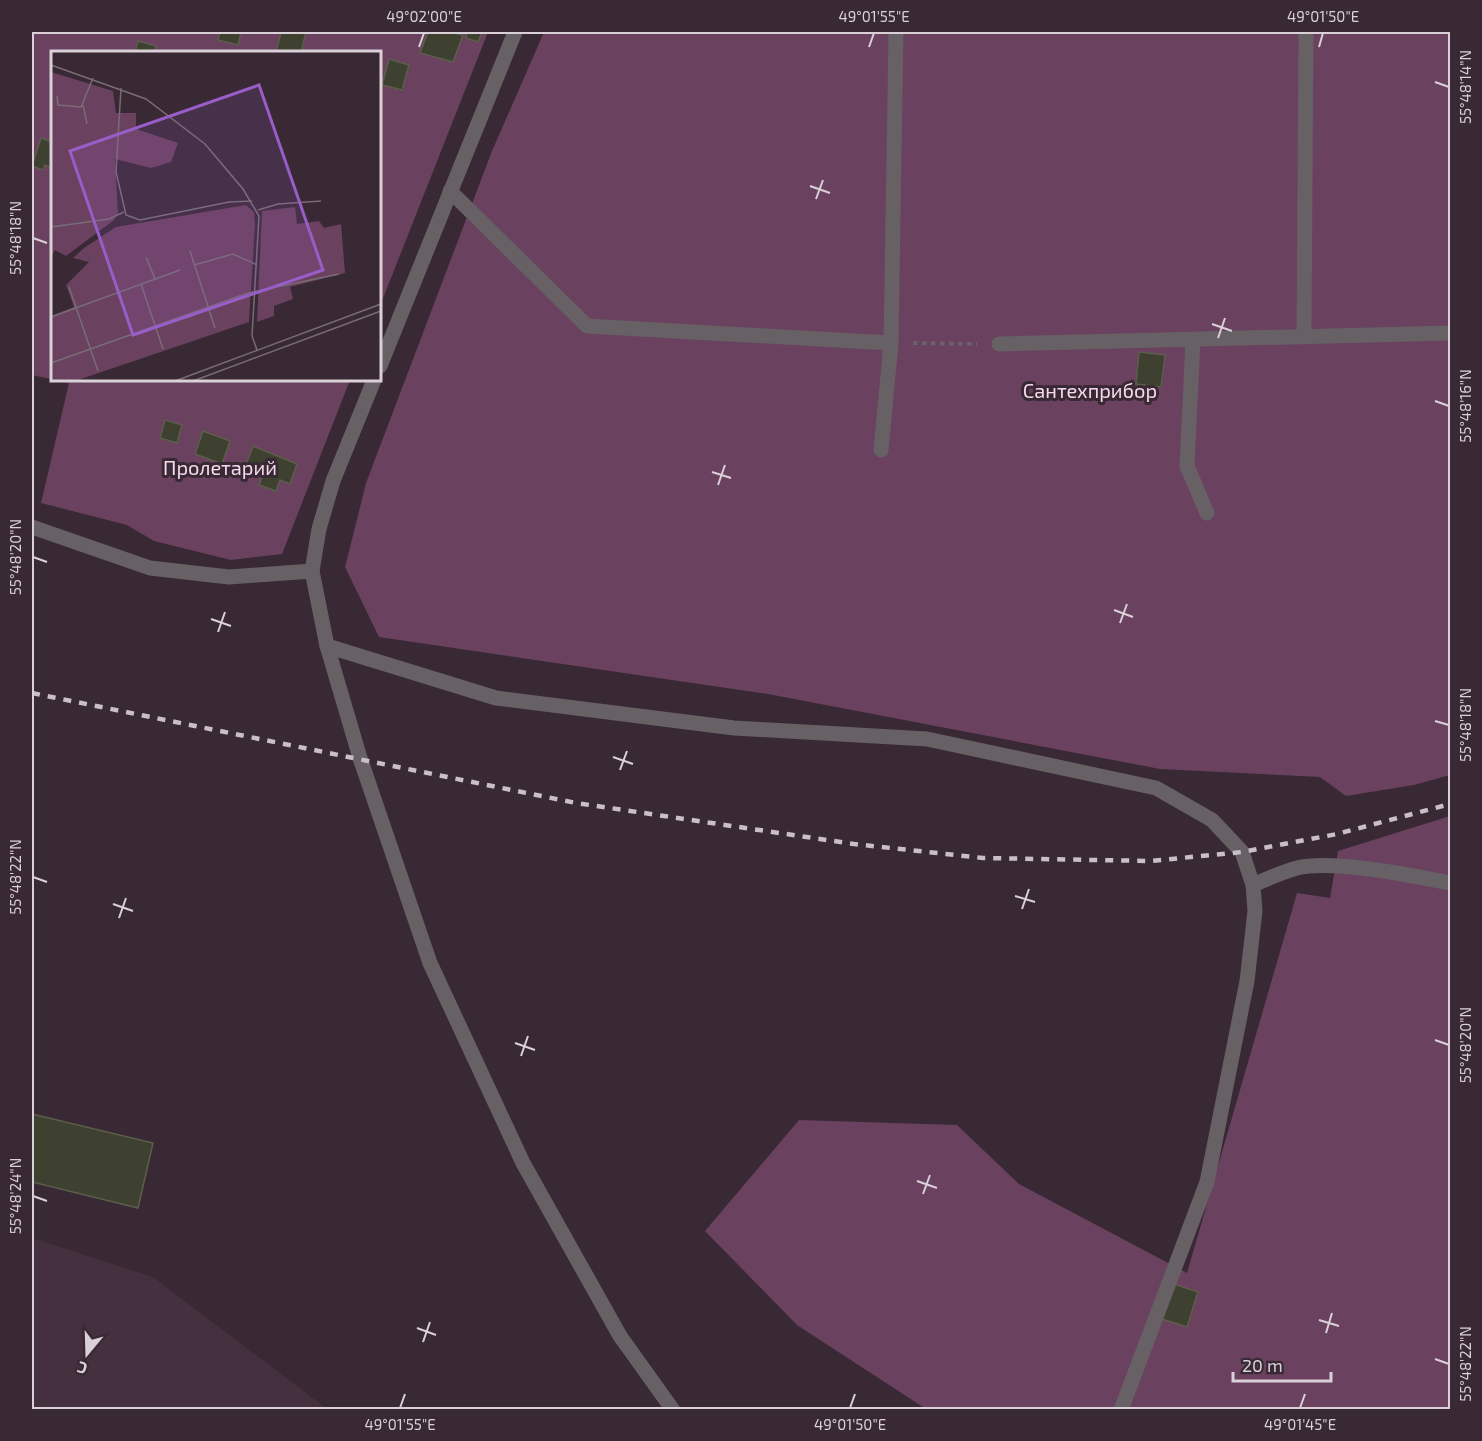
<svg xmlns="http://www.w3.org/2000/svg" width="1482" height="1441" viewBox="0 0 1482 1441" font-family="'Exo 2',sans-serif">
<style>
.built{fill:#45303f}
.green{fill:#6a415f}
.building{fill:#3f4130;stroke:#5c5e4b;stroke-width:1.5}
.lines{fill:none;stroke-linecap:round;stroke-linejoin:round}
.path{stroke:#6e606a;stroke-width:4;stroke-dasharray:4.5 4.5;stroke-linecap:butt}
.lane{stroke:#676065;stroke-width:15}
.street{stroke:#676065;stroke-width:15}
.rail{stroke:#cabfc6;stroke-width:4.5;stroke-dasharray:8 8;stroke-linecap:butt}
.ticks{fill:none;stroke:#dad0d7;stroke-width:2}
.labels{text-anchor:middle;dominant-baseline:central;stroke-width:6;stroke-linejoin:round;paint-order:stroke}
.park-label{font-size:20px;fill:#f6d9ed;stroke:#382934}
.inset-road{fill:none;stroke:#796c75;stroke-width:1.5}
.view{fill:#985dc6;fill-opacity:0.15;stroke:#985dc6;stroke-width:3}
.inset-edge{fill:none;stroke:#dad0d7;stroke-width:3}
.neatline{fill:none;stroke:#dad0d7;stroke-width:2}
.ticks-label{font-size:15px;text-anchor:middle;fill:#dad0d7}
</style>
<rect width="100%" height="100%" fill="#382934"/>
<!-- built -->
<path class="built" d="M32 1238 153 1277 327 1409H32Z"/>
<!-- green -->
<g class="green">
<path d="M32 32H488L380 306V52H52V380H350L282 554 231 560 154 541 127 525 41 503 69 383 32 375Z"/>
<path d="M544 32H1450V775L1414 785 1346 796 1320 777 1160 769 768 694 379 637 345 567 366 483 492 151Z"/>
<path d="M1450 816V1409H926L797 1325 705 1231 799 1120 957 1125 1019 1184 1187 1273 1297 893 1330 898 1338 851Z"/>
</g>
<!-- building -->
<g class="building">
<path d="M220 32H241L238 45 218 40Z"/>
<path d="M281 32H306L301 52H276Z"/>
<path d="M428 32H450L463 35 453 62 420 53Z"/>
<path d="M467 32H482L478 42 466 38Z"/>
<path d="M138 41 156 46 154 52H135Z"/>
<path d="M389 59 409 65 402 90 382 85Z"/>
<path d="M41 138 52 142V168L45 165 43 170 32 166Z"/>
<path d="M1139 352 1165 355 1161 387 1136 384Z"/>
<path d="M165 420 182 425 177 443 160 438Z"/>
<path d="M203 431 230 441 222 464 195 454Z"/>
<path d="M253 446 297 464 290 484 280 480 276 491 259 485 262 477 244 470Z"/>
<path d="M32 1114 153 1143 138 1208 32 1182Z"/>
<path d="M1174 1284 1198 1292 1187 1327 1162 1319Z"/>
</g>
<g class="lines">
<!-- path -->
<path class="path" d="M913 343 977 344"/>
<!-- lane -->
<g class="lane">
<path d="M450 191 587 326 891 343"/>
<path d="M1304 337 1306 32"/>
<path d="M1193 340 1187 466 1207 513"/>
<path d="M999 344 1450 333"/>
<path d="M881 450 891 343 896 32"/>
<path d="M32 527 150 568 229 577 312 571"/>
<path d="M327 646 496 698 734 728 927 739 1156 788 1212 820 1242 852 1253 885 1255 911 1247 981 1207 1182 1121 1410"/>
<path d="M1253 885C1267 879 1282 872 1297 868 1332 859 1413 876 1450 883"/>
</g>
<!-- street -->
<g class="street">
<path d="M380 366 515 32"/>
<path d="M374 380 333 481 319 529 312 571 327 646 360 758 430 963 523 1163 620 1336 673 1410"/>
</g>
<!-- rail -->
<path class="rail" d="M32 693 576 803 854 844 983 858 1151 861 1242 852 1337 834 1450 804"/>
</g>
<!-- ticks -->
<path class="ticks" d="M419 47 424 33M869 47 874 33M1319 47 1323 33M1435 82 1449 87M810 186 830 193M816 199 823 180M33 238 47 243M1212 324 1232 331M1218 338 1225 318M1435 401 1449 406M712 472 731 478M718 485 725 465M33 557 47 562M1114 610 1133 617M211 619 231 626M1120 623 1127 604M218 632 225 612M1435 721 1449 725M613 757 633 764M620 770 627 751M33 877 47 882M1015 896 1035 902M113 904 133 911M1022 909 1029 889M119 918 126 898M1435 1040 1449 1045M515 1043 535 1050M521 1056 528 1036M917 1181 937 1188M923 1194 930 1175M33 1196 47 1201M1319 1320 1339 1326M417 1328 436 1335M1326 1333 1332 1313M423 1342 430 1322M1435 1359 1449 1364M400 1408 405 1394M850 1408 855 1394M1300 1408 1305 1394"/>
<g class="labels">
<!-- park labels -->
<g class="park-label">
<text x="1090" y="390">Сантехприбор</text>
<text x="220" y="467">Пролетарий</text>
</g>
</g>
<!-- overview -->
<g transform="translate(51 51)">
<rect width="330" height="330" fill="#382934"/>
<path d="M0 21 62 40 65 62H85V78L127 92 120 111 100 117 64 108 67 162 63 169 15 205 4 199 0 205ZM195 154 203 161 204 173 198 271 24 330H0V265L23 256 15 234 38 211 22 207 33 197 65 176ZM244 156 246 173 268 170 273 177 290 173 294 222 239 236 242 248 223 255V265L206 271 211 160Z" fill="#6a415f"/>
<path class="inset-road" d="M0 14 95 48 154 93 192 138 208 165 201 285 206 299M70 37 65 121 75 164 89 169 178 151 201 150M6 45 7 54 30 56 42 27M32 54 36 73M207 159 227 153 270 150M0 176 58 168 73 161M139 200 164 277M95 206 104 228M143 214 182 203 206 214M90 233 112 298M18 236 47 320M0 266 129 219M0 312 197 242 288 223M124 330 330 253M142 330 330 260"/>
<path class="view" d="M208 34 272 219 82 284 19 100Z"/>
<rect width="330" height="330" class="inset-edge"/>
</g>
<!-- border -->
<rect width="1482" height="1441" fill="none" stroke="#382934" stroke-width="66"/>
<!-- north arrow -->
<g transform="translate(87 1354) rotate(199)" stroke="#382934" stroke-width="4.5" paint-order="stroke">
<path d="M0-4.5L10 22L0 15L-10 22Z" fill="#dad0d7"/>
<text y="-9" font-size="16" font-weight="bold" text-anchor="middle" fill="#dad0d7">С</text>
</g>
<!-- scale -->
<path d="M1233 1372v9h98v-9" fill="none" stroke="#dad0d7" stroke-width="3"/>
<text x="1242" y="1372" font-size="18" fill="#dad0d7" stroke="#382934" stroke-width="4.5" paint-order="stroke">20 m</text>
<rect x="33" y="33" width="1416" height="1375" class="neatline"/>
<g class="ticks-label">
<text x="424" y="22">49°02'00"E</text>
<text x="874" y="22">49°01'55"E</text>
<text x="1323" y="22">49°01'50"E</text>
<text transform="translate(1466 87) rotate(-90)" y="5">55°48'14"N</text>
<text transform="translate(16 238) rotate(-90)" y="5">55°48'18"N</text>
<text transform="translate(1466 406) rotate(-90)" y="5">55°48'16"N</text>
<text transform="translate(16 557) rotate(-90)" y="5">55°48'20"N</text>
<text transform="translate(1466 725) rotate(-90)" y="5">55°48'18"N</text>
<text transform="translate(16 877) rotate(-90)" y="5">55°48'22"N</text>
<text transform="translate(1466 1045) rotate(-90)" y="5">55°48'20"N</text>
<text transform="translate(16 1196) rotate(-90)" y="5">55°48'24"N</text>
<text transform="translate(1466 1364) rotate(-90)" y="5">55°48'22"N</text>
<text x="400" y="1430">49°01'55"E</text>
<text x="850" y="1430">49°01'50"E</text>
<text x="1300" y="1430">49°01'45"E</text>
</g>
</svg>
